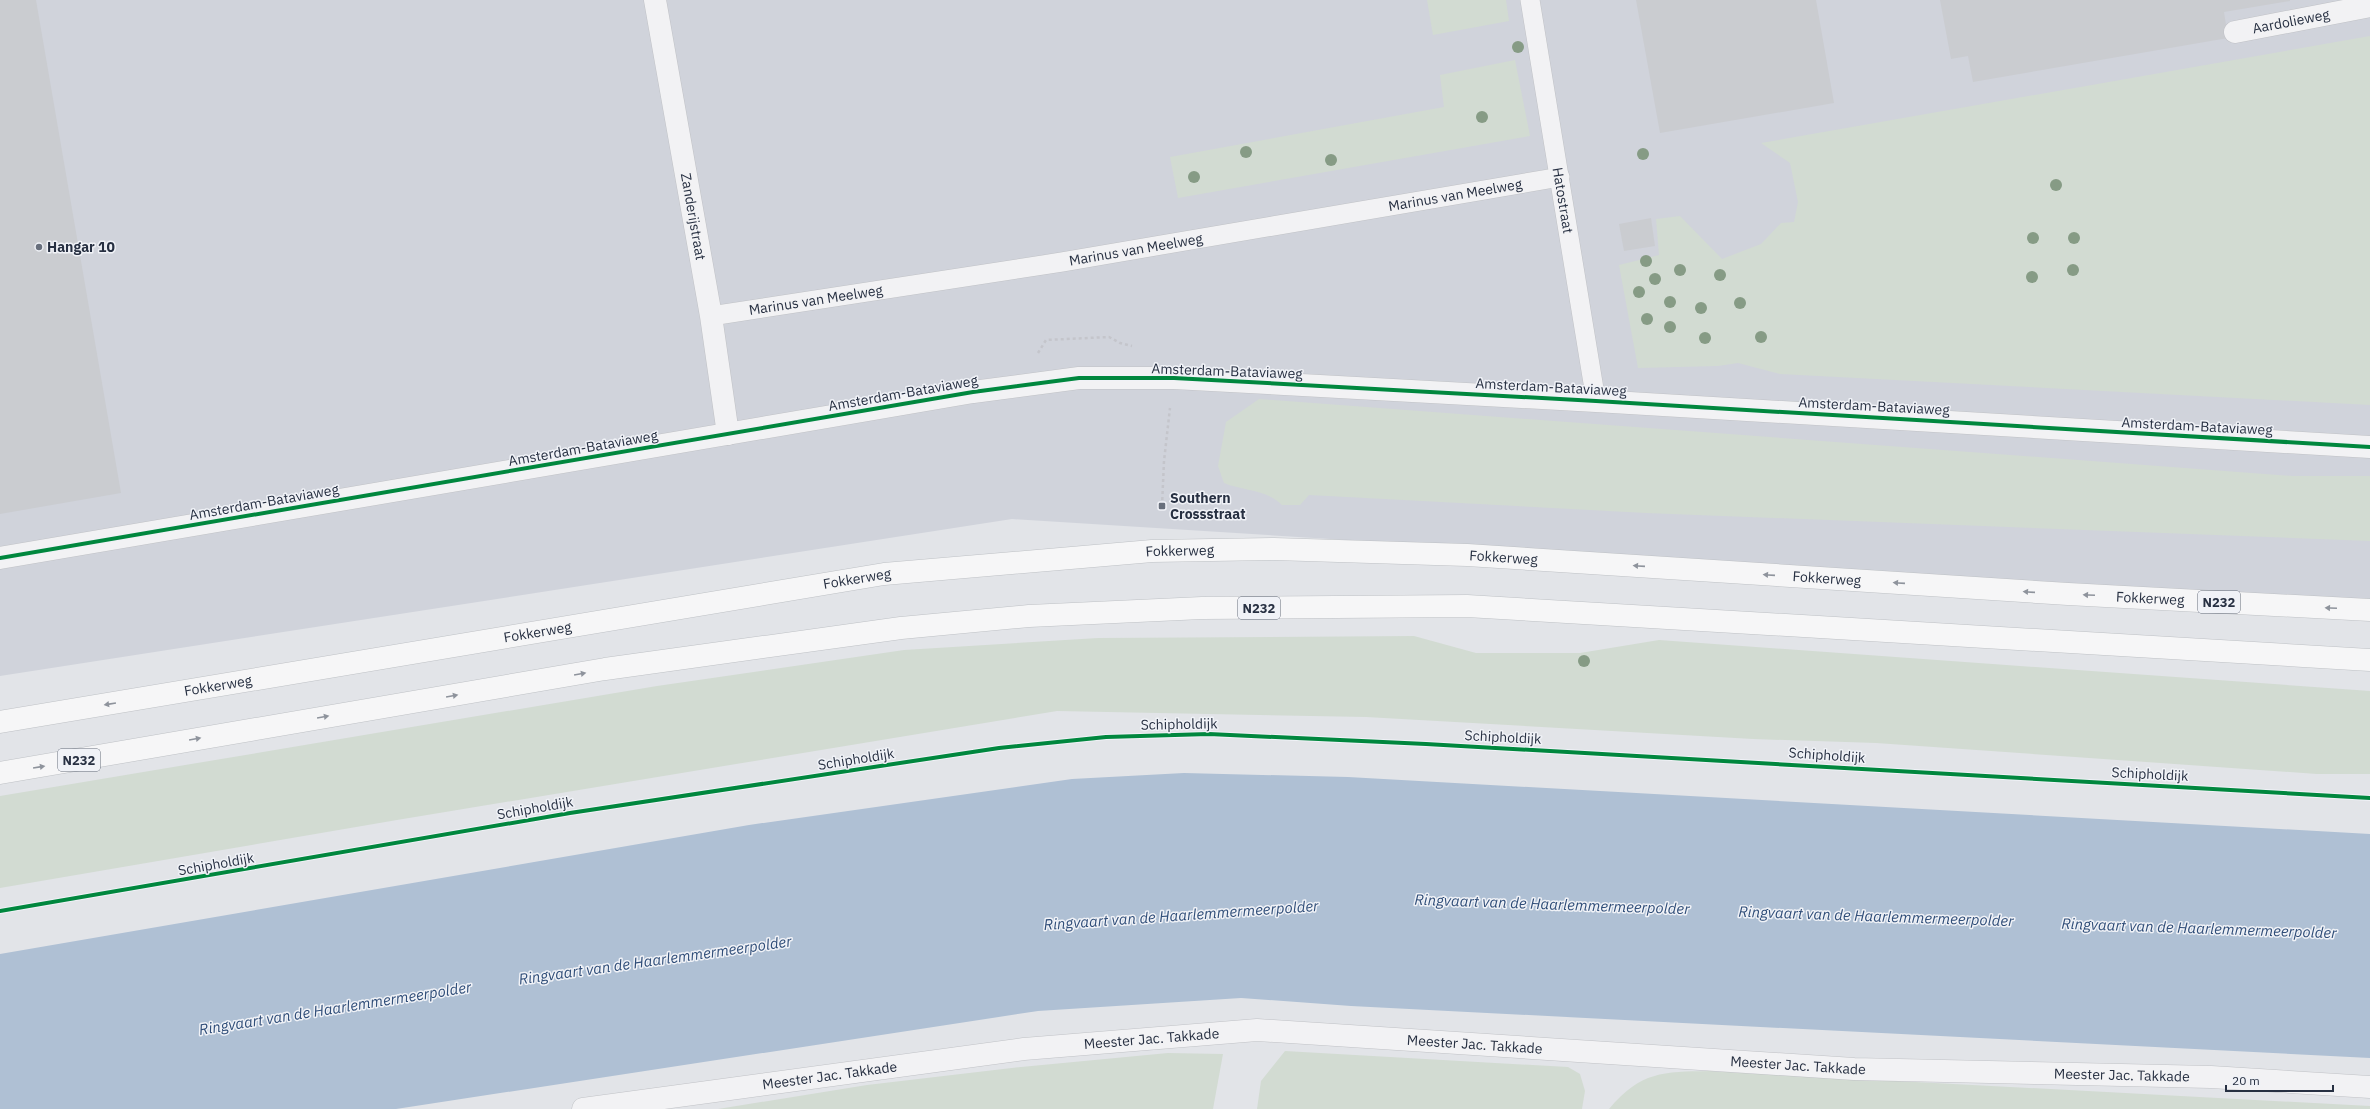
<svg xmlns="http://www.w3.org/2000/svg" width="2370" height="1109" viewBox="0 0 2370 1109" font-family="'IBM Plex Sans',sans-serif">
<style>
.built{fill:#d0d3db}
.green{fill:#d2dbd2}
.water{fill:#afc0d4}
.building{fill:#caccd0}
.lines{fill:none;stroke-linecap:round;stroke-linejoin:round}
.service-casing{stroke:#c0c2c6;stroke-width:20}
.minor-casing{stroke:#c0c2c6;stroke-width:23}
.primary-casing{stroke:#bec1c5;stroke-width:23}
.path{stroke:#c4c5cb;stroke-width:2.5;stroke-dasharray:3 3;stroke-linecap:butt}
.service{stroke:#f2f2f4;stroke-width:19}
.minor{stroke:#f2f2f4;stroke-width:22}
.primary{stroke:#f6f6f7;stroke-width:22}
.cycleway-casing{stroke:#f0f2f7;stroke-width:6}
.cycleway{stroke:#00873e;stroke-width:4}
.tree{fill:#869b85}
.oneway{fill:#8e939c}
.poi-dot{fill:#686f7c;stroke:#f0f2f7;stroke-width:1.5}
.labels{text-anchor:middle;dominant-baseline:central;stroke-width:3;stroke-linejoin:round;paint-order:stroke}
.shield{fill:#f0f2f7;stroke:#636a78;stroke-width:1}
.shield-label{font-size:13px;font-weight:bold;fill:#273042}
.street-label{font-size:14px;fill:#273042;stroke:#f0f2f7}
.poi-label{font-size:14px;font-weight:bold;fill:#273042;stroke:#f0f2f7;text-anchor:start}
.water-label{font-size:15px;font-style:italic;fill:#2f4d78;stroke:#f0f2f7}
</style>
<rect width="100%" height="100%" fill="#e2e4e8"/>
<!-- built -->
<path class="built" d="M0 0H2370V604L1012 519 0 676Z"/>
<!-- green -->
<g class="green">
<path d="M1427 0H1506L1509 21 1433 35Z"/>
<path d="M2370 36V405L1780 374 1738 363 1718 366 1638 368 1619 265 1659 255 1656 219 1680 216 1722 259 1761 244 1781 223 1794 222 1798 202 1790 163 1761 143Z"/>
<path d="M1515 60 1530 136 1178 198 1170 157 1444 107 1440 75Z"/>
<path d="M1259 399 2293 476H2370V541L1646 513 1309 495 1300 505H1282C1266 489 1243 491 1224 483L1218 466 1226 422Z"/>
<path d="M1414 636 1476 653H1580L1659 640 2370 691V774H2317L1876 743 1753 739 1366 717 1057 711 397 820 0 888V796L657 686 904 650 1098 638Z"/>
<path d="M1285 1051 1568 1067 1580 1074 1585 1091 1582 1109H1257L1261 1081Z"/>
<path d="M1168 1053 1223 1054 1213 1109H718L867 1085 1021 1067Z"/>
<path d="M1709 1071 2370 1106V1109H1609C1641 1071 1663 1072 1709 1071Z"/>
</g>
<!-- water -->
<path class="water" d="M1184 773 1348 777 2370 834V1058L1351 1006 1241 998 1038 1011 396 1109H0V954L749 825 1072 779Z"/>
<!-- building -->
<g class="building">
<path d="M0 0H36L121 493 0 514Z"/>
<path d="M1636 0H1816L1834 103 1660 133Z"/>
<path d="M1940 0H2290V1L2224 12 2228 38 1973 82 1968 56 1951 59Z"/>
<path d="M1651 218 1655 246 1624 251 1619 224Z"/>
</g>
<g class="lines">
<defs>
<g id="service">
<path id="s1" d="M1530 0 1596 401"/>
<path id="s2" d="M711 316 1062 262 1560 177"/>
</g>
<g id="minor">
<path id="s3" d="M655 0 711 316 728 434"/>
<path id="s4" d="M2235 32 2370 6"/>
<path d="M0 558 973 392 1079 378H1174L1596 401 2370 447"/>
<path id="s5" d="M583 1109 1024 1049 1257 1030 1854 1069 2211 1077 2370 1087"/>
</g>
<g id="primary">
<path id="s6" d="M0 722 884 574 1152 551 1274 549 1467 555 2068 594 2370 610"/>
<path d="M0 773 605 669 901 628 1029 616 1202 608 1467 606 2370 660"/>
</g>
</defs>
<!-- service casing -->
<use href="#service" class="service-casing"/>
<!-- minor casing -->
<use href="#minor" class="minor-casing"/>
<!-- primary casing -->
<use href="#primary" class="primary-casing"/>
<!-- path -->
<g class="path">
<path d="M1038 353 1046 340 1109 337 1120 343 1132 346"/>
<path d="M1162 506 1164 461 1170 408"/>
</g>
<!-- service -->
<use href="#service" class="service"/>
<!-- minor -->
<use href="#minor" class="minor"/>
<!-- primary -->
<use href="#primary" class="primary"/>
<defs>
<g id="cycleway">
<path d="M0 558 973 392 1079 378H1174L1596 401 2370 447"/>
<path d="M0 911 570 813 999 748 1106 737 1209 734 1426 744 2370 798"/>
</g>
</defs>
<!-- cycleway casing -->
<use href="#cycleway" class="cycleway-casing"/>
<!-- cycleway -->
<use href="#cycleway" class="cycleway"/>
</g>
<!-- trees -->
<g class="tree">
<circle cx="1518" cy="47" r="6"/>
<circle cx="1482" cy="117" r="6"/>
<circle cx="1246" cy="152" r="6"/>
<circle cx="1643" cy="154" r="6"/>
<circle cx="1331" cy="160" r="6"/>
<circle cx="1194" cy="177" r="6"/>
<circle cx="2056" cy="185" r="6"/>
<circle cx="2033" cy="238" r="6"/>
<circle cx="2074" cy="238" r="6"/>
<circle cx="1646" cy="261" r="6"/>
<circle cx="1680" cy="270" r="6"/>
<circle cx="2073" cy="270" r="6"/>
<circle cx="1720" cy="275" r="6"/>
<circle cx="2032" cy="277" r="6"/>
<circle cx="1655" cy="279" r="6"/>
<circle cx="1639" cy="292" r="6"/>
<circle cx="1670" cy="302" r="6"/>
<circle cx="1740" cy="303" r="6"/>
<circle cx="1701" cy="308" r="6"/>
<circle cx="1647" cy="319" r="6"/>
<circle cx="1670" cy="327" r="6"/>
<circle cx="1761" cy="337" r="6"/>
<circle cx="1705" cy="338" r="6"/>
<circle cx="1584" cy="661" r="6"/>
</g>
<!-- one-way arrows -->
<defs><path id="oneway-solid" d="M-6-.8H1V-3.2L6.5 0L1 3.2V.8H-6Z"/></defs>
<g class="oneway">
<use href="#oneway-solid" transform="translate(1639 566) rotate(-176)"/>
<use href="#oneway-solid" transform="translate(1769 575) rotate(-176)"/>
<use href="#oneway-solid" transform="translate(1899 583) rotate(-176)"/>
<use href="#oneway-solid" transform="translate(2029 592) rotate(-176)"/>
<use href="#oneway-solid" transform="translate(2089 595) rotate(-177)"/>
<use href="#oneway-solid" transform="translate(2331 608) rotate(-177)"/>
<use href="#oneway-solid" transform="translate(580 674) rotate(-10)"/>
<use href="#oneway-solid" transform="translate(452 696) rotate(-10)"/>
<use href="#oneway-solid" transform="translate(110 704) rotate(171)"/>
<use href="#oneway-solid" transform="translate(323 717) rotate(-10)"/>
<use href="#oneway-solid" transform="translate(195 739) rotate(-10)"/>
<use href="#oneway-solid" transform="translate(39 767) rotate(-9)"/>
</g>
<!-- markers -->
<g class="poi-dot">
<circle cx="39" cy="247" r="4"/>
<rect x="1158" y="502" width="8" height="8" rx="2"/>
</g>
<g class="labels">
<!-- shield labels -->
<g class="shield">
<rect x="2198" y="591" width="42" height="22" rx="3"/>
<rect x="1238" y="597" width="42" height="22" rx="3"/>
<rect x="58" y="749" width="42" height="22" rx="3"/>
</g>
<g class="shield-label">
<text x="2219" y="602">N232</text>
<text x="1259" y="608">N232</text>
<text x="79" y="760">N232</text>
</g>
<!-- street labels -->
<g class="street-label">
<text stroke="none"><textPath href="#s4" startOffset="57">Aardolieweg</textPath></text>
<text stroke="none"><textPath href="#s2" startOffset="754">Marinus van Meelweg</textPath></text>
<text stroke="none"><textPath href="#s1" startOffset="203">Hatostraat</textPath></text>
<text stroke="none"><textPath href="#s3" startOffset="220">Zanderijstraat</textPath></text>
<text stroke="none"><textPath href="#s2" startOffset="430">Marinus van Meelweg</textPath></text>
<text stroke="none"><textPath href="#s2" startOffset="106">Marinus van Meelweg</textPath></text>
<text transform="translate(1227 371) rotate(2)">Amsterdam-Bataviaweg</text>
<text transform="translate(1551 387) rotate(3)">Amsterdam-Bataviaweg</text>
<text transform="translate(903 393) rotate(-10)">Amsterdam-Bataviaweg</text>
<text transform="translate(1874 406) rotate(3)">Amsterdam-Bataviaweg</text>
<text transform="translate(2197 426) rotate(3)">Amsterdam-Bataviaweg</text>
<text transform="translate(583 448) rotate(-10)">Amsterdam-Bataviaweg</text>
<text transform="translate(264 502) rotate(-10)">Amsterdam-Bataviaweg</text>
<text stroke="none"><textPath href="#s6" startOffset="1193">Fokkerweg</textPath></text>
<text stroke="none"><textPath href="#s6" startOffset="1517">Fokkerweg</textPath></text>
<text stroke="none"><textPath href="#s6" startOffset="869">Fokkerweg</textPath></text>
<text stroke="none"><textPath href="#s6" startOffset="1841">Fokkerweg</textPath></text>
<text stroke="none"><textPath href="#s6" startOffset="2165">Fokkerweg</textPath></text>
<text stroke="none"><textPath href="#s6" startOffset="545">Fokkerweg</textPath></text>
<text stroke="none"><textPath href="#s6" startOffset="221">Fokkerweg</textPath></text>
<text transform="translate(1179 724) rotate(-1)">Schipholdijk</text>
<text transform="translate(1503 737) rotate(3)">Schipholdijk</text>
<text transform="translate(1827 755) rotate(4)">Schipholdijk</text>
<text transform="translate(856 759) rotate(-9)">Schipholdijk</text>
<text transform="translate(2150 774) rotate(3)">Schipholdijk</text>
<text transform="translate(535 808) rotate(-10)">Schipholdijk</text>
<text transform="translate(216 864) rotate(-10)">Schipholdijk</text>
<text stroke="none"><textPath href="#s5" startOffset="573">Meester Jac. Takkade</textPath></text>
<text stroke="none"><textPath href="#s5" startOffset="897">Meester Jac. Takkade</textPath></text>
<text stroke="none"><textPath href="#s5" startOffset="1221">Meester Jac. Takkade</textPath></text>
<text stroke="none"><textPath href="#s5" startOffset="249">Meester Jac. Takkade</textPath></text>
<text stroke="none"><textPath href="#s5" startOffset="1545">Meester Jac. Takkade</textPath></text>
</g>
<!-- poi labels -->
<g class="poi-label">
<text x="47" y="247">Hangar 10</text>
<text x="1170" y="498">Southern<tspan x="1170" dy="16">Crossstraat</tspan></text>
</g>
<!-- water labels -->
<g class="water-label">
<text transform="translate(1552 904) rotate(2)">Ringvaart van de Haarlemmermeerpolder</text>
<text transform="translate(1181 915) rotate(-4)">Ringvaart van de Haarlemmermeerpolder</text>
<text transform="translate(1876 916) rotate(2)">Ringvaart van de Haarlemmermeerpolder</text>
<text transform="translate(2199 928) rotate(2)">Ringvaart van de Haarlemmermeerpolder</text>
<text transform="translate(655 960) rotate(-8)">Ringvaart van de Haarlemmermeerpolder</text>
<text transform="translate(335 1008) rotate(-9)">Ringvaart van de Haarlemmermeerpolder</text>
</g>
</g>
<!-- scale -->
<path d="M2226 1085v6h107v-6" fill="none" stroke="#273042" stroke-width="2"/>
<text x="2232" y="1085" font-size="12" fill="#273042" stroke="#f0f2f7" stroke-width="3" paint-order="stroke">20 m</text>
</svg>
